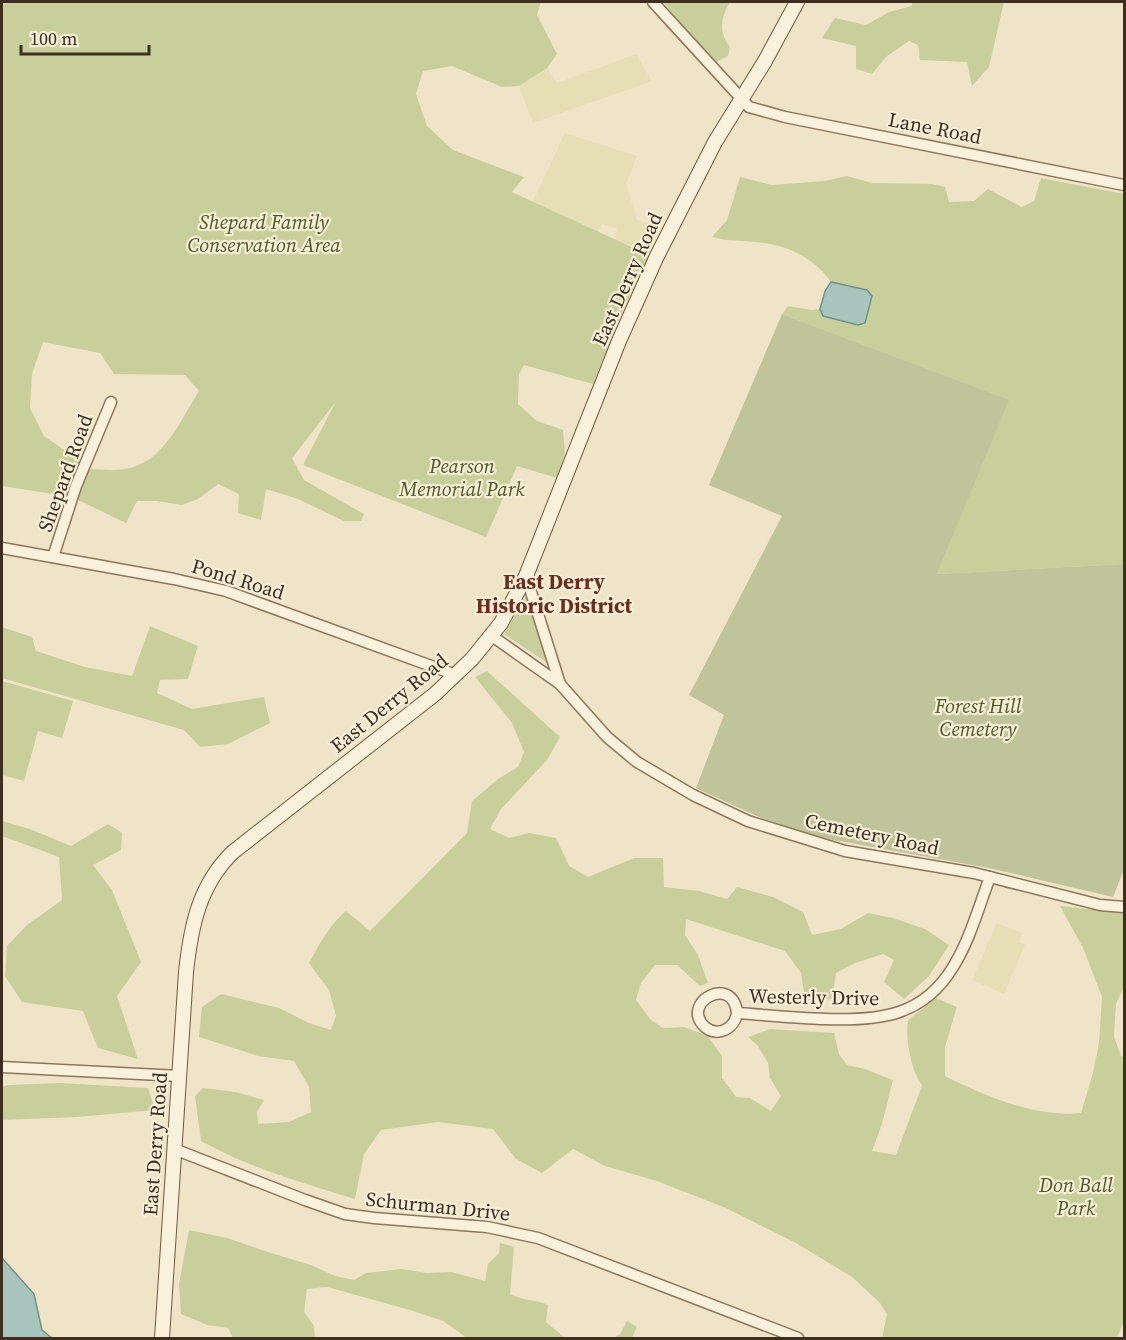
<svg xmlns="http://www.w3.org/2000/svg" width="1126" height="1340" viewBox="0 0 1126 1340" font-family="'Source Serif 4',serif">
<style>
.farmland{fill:#e6deb5}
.green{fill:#c9cf9b}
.cemetery{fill:#bfc49a}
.water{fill:#a9c4bc;stroke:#6f938a;stroke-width:1.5}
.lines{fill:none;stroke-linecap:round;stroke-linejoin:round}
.street-casing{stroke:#8d765c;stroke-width:13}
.secondary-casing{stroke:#6f573f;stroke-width:16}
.street{stroke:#faf1dc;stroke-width:10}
.secondary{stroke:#faf1dc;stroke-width:14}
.labels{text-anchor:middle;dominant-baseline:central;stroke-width:4.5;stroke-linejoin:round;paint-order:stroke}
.street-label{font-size:20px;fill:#3d2e20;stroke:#f7eed8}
.park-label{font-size:20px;font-style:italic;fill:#4d5a26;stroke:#f7eed8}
.neighbourhood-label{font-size:21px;font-weight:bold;fill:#6b2e1e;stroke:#f7eed8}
</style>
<rect width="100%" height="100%" fill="#f0e4c8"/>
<!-- farmland -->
<g class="farmland">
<path d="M636 54 652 81 533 123 519 86 547 68 557 83Z"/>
<path d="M565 133 637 156 626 184 637 220 658 227 647 250 615 241 617 229 602 224 597 232 533 201Z"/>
<path d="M997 923 1022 933 1019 942 1025 945 1004 994 972 980Z"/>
</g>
<!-- green -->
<g class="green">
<path d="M2 2H541L537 15 557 54 547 68 519 86 502 87 452 66 423 71 416 94 427 126 453 150 524 177 512 192 649 255 618 322 593 384 524 365 519 374 518 404 537 421 563 430 565 454 557 478 517 466 486 537 303 465 335 403 292 458 304 480 364 514 361 521H344L298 499 266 489 261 520 238 513 239 494 218 484 198 499 182 505 156 501H137L126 523 78 500 88 469C100 469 113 471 125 469 163 464 181 419 199 391L185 375 114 374 100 353 43 342 32 374 30 408 44 436 80 461 66 496 2 486Z"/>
<path d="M663 2H730C721 18 718 31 730 47L728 56 716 62 682 26Z"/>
<path d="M912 2H1004L989 67 972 86 967 62 920 60 918 45 909 41 887 56 872 74 856 69V46L822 38 835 18 866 25 889 12 912 6Z"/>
<path d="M847 176 872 183 932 184 945 187 949 202 974 201 988 189 1022 207 1034 201 1041 178 1124 194V564L937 574 1008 400 782 314 788 306 812 310 820 309 824 316 867 290 831 282C816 260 790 246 764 243 746 240 729 242 712 237L727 220 740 177 772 185 824 181Z"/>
<path d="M529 591 552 666 504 634Z"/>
<path d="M150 626 198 646 188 679 160 680 157 693 192 709 264 697 270 723 228 744 200 747 184 730 2 678V627L32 637 36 651 85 667 132 676Z"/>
<path d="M487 671 560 737 547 760 501 809 490 829 509 838 529 833 556 838 569 866 588 877 634 858H663L664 887 699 891 727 899 737 887 773 897 803 912 812 935 841 929 868 913 893 918 925 929 949 945 929 976 904 999 884 982 894 960 883 954 855 963 836 973 832 999 805 1000 801 973 785 951 686 919 685 935 698 955 708 983 700 986 677 965H655L641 983 636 1000 650 1019 663 1028 684 1027 708 1036 722 1056V1078L736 1097 750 1098 771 1111 781 1096 770 1078 768 1063 758 1046 748 1037 770 1029 834 1033 839 1054 847 1065 865 1069 893 1080 882 1124 872 1151 896 1155 922 1086C911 1069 905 1040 908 1020L936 998 957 1007 945 1047V1076C985 1096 1036 1118 1081 1113L1093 1073 1099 1043 1102 997 1083 948 1060 906 1124 913V987L1116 1004 1114 1037 1121 1056 1124 1057V1321L1117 1338H882L887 1314 880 1303 852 1277 796 1243 726 1208 657 1181 605 1166 573 1149 542 1173 516 1159 493 1129 438 1122 381 1130 364 1154 355 1199C300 1182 252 1169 201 1141L195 1096 203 1088 236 1092 264 1100 257 1112 258 1124 289 1122 311 1112 309 1087 294 1061 258 1056 199 1037 202 1007 221 994 279 1008 309 1023 331 1030 336 1016 329 990 309 963C319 945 330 924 346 911L370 931 467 833 472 801 498 779 518 767 524 752 512 723 475 677Z"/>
<path d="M2 681 73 701 62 738 38 731 24 781 2 775Z"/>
<path d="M2 821 30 829 71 846 108 824 122 833 121 850 93 865 112 890 141 962 117 996 138 1059 98 1048 83 1011 22 1002 5 976 7 946 27 925 62 900 59 857 2 836Z"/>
<path d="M60 1083 148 1088 155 1110 77 1117 2 1120V1087L8 1085Z"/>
<path d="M189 1230 227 1238 271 1253 311 1265 335 1276 354 1280 366 1273 401 1269 427 1273 451 1272 485 1281 488 1264 499 1253 500 1243 514 1247 510 1294C523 1301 535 1299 548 1305L546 1322 565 1338H467L443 1321 410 1310 327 1287 307 1289 304 1312 314 1326 315 1338H233L228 1328 207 1325 181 1314 179 1284Z"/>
<path d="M627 1321 637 1327 632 1338H614L620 1334Z"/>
</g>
<!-- cemetery -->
<path class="cemetery" d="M782 314 1009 400 937 574 1124 564V869L1113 897 989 868 817 837 759 817 696 788 724 715 689 695 782 516 709 485Z"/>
<!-- water -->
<g class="water">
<path d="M831 282 867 290 872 296 865 323 858 325 823 316 820 309 825 291Z"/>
<path d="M2 1258 34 1294 42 1330 52 1338H2Z"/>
</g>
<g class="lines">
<defs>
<g id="street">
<path d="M653 2 749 107 785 117 1124 185"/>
<path d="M2 548 174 579 226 591 456 675"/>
<path d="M53 557 76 486 111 402"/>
<path d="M526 576 560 684"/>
<path d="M492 636 560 684 607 737 637 762 693 795 748 821 845 851 974 873 1100 905 1124 907"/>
<path d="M737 1013C735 1028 718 1038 705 1027 679 1003 733 973 737 1013 766 1015 795 1018 825 1019 878 1021 923 1017 953 967 970 940 979 906 990 877"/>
<path d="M2 1067 180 1076"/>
<path d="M174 1149 305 1200 345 1214 374 1218 487 1227 538 1238 798 1338"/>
</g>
<path id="secondary" d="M162 1338 186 972C191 926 199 885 233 852L435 694 472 659 501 623 526 576 619 341 657 256 715 142 765 61 797 2"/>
</defs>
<!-- street casing -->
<use href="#street" class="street-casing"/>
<!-- secondary casing -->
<use href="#secondary" class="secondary-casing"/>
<!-- street -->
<use href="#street" class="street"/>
<!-- secondary -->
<use href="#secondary" class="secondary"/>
</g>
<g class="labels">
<!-- street labels -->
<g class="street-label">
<text transform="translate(935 128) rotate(11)">Lane Road</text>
<text transform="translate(627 279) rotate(-66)">East Derry Road</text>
<text transform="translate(65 473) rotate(-70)">Shepard Road</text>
<text transform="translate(238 579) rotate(17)">Pond Road</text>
<text transform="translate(389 703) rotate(-39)">East Derry Road</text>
<text transform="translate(872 834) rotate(12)">Cemetery Road</text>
<text transform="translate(814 997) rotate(1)">Westerly Drive</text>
<text transform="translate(155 1144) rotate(-86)">East Derry Road</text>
<text transform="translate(438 1206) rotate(6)">Schurman Drive</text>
</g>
<!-- park labels -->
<g class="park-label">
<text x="264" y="222">Shepard Family<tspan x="264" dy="23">Conservation Area</tspan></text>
<text x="462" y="466">Pearson<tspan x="462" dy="23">Memorial Park</tspan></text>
<text x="978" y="706">Forest Hill<tspan x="978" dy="23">Cemetery</tspan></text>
<text x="1076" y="1185">Don Ball<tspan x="1076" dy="23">Park</tspan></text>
</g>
<!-- neighbourhood labels -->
<g class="neighbourhood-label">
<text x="554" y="581">East Derry<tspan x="554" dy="24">Historic District</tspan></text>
</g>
</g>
<!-- border -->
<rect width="1126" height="1340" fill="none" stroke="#3d2e20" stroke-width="6"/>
<!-- scale -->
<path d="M21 45v9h128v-9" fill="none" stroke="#3d2e20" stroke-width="3"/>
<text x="30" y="45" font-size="18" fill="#3d2e20" stroke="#f7eed8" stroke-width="4.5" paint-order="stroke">100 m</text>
</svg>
